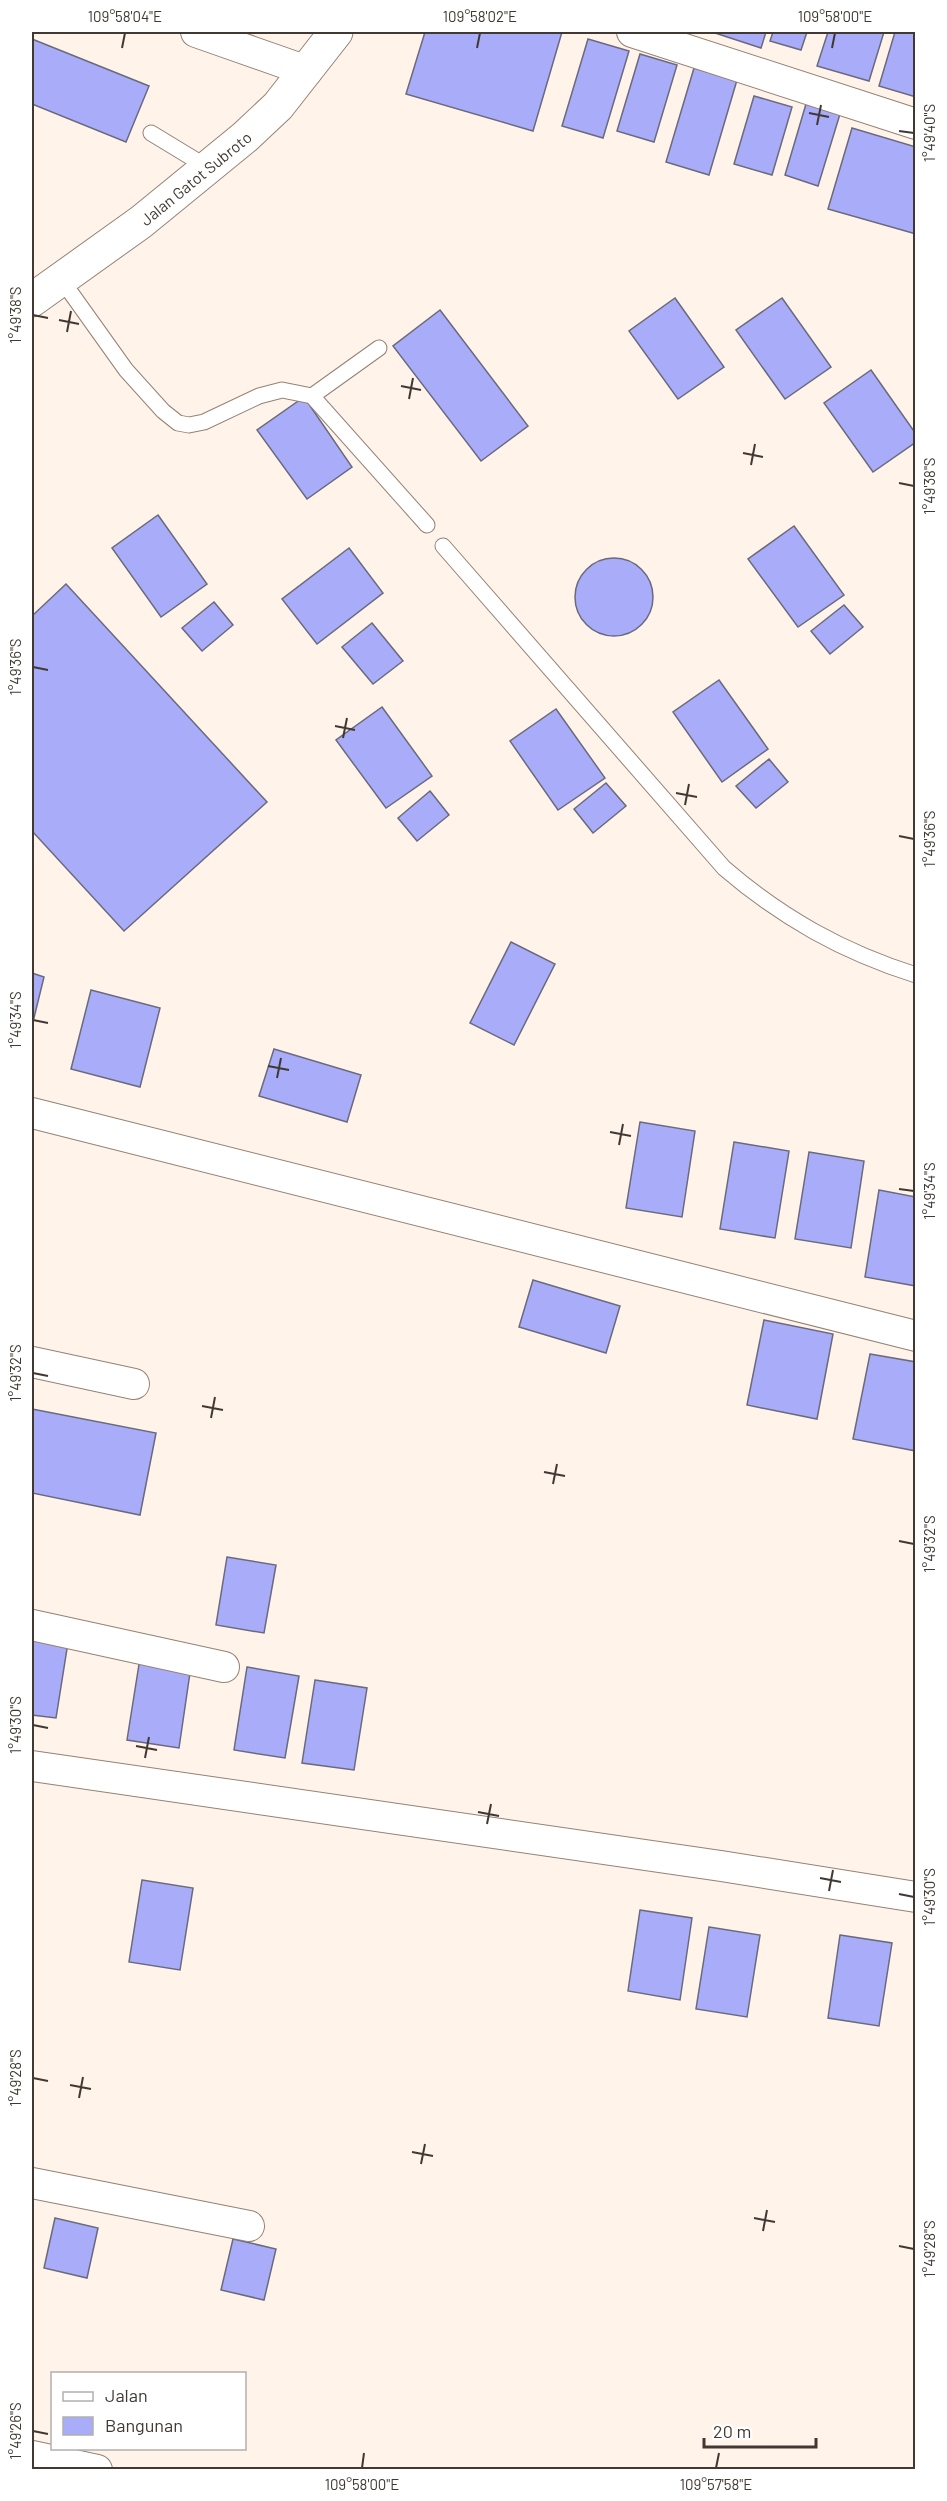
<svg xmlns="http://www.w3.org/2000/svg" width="947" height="2501" viewBox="0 0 947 2501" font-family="Barlow,sans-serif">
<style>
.building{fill:#a9adf9;stroke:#696a7d;stroke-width:1.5}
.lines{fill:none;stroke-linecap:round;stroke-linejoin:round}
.service-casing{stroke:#948275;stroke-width:17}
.minor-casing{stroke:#948275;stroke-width:32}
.tertiary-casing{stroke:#948275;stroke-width:35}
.service{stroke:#fff;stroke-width:15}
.minor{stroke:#fff;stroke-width:30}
.tertiary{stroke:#fff;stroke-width:33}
.ticks{fill:none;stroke:#403933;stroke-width:2}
.labels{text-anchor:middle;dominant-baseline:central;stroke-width:5;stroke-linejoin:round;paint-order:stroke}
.street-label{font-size:16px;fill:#403933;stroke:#fff}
.neatline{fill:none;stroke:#403933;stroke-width:2}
.ticks-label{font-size:15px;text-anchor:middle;fill:#403933}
</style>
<rect width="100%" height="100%" fill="#fff3ea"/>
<!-- building -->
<g class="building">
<path d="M425 32H562L533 131 406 94Z"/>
<path d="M712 32H766L761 48Z"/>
<path d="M773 32H807L801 50 770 41Z"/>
<path d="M828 32H884L869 81 817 66Z"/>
<path d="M895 32H916V97L879 86Z"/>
<path d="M32 39 149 86 126 142 32 104Z"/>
<path d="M588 39 629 51 603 138 562 126Z"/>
<path d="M640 54 677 65 654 142 617 131Z"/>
<path d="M694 68 737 80 709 175 666 162Z"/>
<path d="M754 96 792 107 772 175 734 164Z"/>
<path d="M806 104 840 114 818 186 785 175Z"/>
<path d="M852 128 916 147V234L828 209Z"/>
<path d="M675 298 724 367 678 399 629 331Z"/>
<path d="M782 298 831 367 785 399 736 330Z"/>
<path d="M440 310 528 426 481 461 393 346Z"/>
<path d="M871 370 916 434V442L873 472 824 403Z"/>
<path d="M304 397 352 467 307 499 257 430Z"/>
<path d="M158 515 207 584 161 617 112 548Z"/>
<path d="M794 526 844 595 798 627 748 559Z"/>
<path d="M349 548 383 593 317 644 282 599Z"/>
<circle cx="614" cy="597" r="39"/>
<path d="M66 584 267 802 124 931 32 831V616Z"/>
<path d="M214 602 233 625 202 651 182 628Z"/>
<path d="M844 605 863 627 830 654 811 631Z"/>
<path d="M372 623 403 661 373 684 342 647Z"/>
<path d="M719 680 768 749 722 782 673 712Z"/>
<path d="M382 707 432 776 386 808 336 740Z"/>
<path d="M556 709 605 778 558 810 510 741Z"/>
<path d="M769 759 788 782 756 808 736 786Z"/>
<path d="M606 783 626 806 593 833 574 809Z"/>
<path d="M430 791 449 815 417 841 398 818Z"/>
<path d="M511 942 555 964 514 1045 470 1023Z"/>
<path d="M32 973 44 977 32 1026Z"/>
<path d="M91 990 160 1008 140 1087 71 1069Z"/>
<path d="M274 1049 361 1075 347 1122 259 1096Z"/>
<path d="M640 1122 695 1131 682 1217 626 1208Z"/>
<path d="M734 1142 789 1151 775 1238 720 1229Z"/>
<path d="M809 1152 864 1161 851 1248 795 1239Z"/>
<path d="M879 1190 916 1197V1286L865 1277Z"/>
<path d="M533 1280 620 1306 606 1353 519 1327Z"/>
<path d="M764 1320 833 1334 817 1419 747 1405Z"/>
<path d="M870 1354 916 1362V1451L853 1439Z"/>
<path d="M32 1409 156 1433 140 1515 32 1493Z"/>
<path d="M227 1557 276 1565 264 1633 216 1625Z"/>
<path d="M32 1630 69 1636 56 1718 32 1715Z"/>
<path d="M140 1658 191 1666 179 1748 127 1740Z"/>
<path d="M247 1667 299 1676 285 1758 234 1750Z"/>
<path d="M315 1680 367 1688 354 1770 302 1763Z"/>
<path d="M142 1880 193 1888 180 1970 129 1962Z"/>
<path d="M640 1910 692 1918 680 2000 628 1991Z"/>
<path d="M709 1927 760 1935 747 2017 696 2009Z"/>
<path d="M840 1935 892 1943 879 2026 828 2018Z"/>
<path d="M55 2218 98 2228 87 2278 44 2268Z"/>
<path d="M233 2239 276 2249 264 2300 221 2290Z"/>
</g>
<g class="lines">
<defs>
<g id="service">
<path d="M151 133 207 167"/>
<path d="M61 279 126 370 163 411 178 423 189 425 204 422 259 396 282 390 312 396 427 525"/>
<path d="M312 396 379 348"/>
<path d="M443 546 724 868C782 918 843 952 916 975"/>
</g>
<g id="minor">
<path d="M196 32 307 71"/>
<path d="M632 32 916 124"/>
<path d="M32 1113 916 1336"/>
<path d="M32 1362 134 1384"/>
<path d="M32 1625 224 1667"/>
<path d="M32 1766 721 1866 916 1897"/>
<path d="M32 2183 249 2226"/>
<path d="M32 2456 97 2470"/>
</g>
<g id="tertiary">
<path id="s1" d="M32 300 141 222 245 137 278 106 336 32"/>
</g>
</defs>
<!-- service casing -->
<use href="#service" class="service-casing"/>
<!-- minor casing -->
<use href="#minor" class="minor-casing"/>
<!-- tertiary casing -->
<use href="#tertiary" class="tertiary-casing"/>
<!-- service -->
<use href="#service" class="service"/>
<!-- minor -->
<use href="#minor" class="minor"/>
<!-- tertiary -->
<use href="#tertiary" class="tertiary"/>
</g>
<!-- ticks -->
<path class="ticks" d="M122 48 125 33M477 48 480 33M832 48 835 33M809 113 829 117M817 125 821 105M899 131 914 133M33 315 48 318M59 320 79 324M67 332 71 311M401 386 421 390M409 399 413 378M743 453 763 457M751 465 755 444M899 483 914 486M33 667 48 670M335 726 355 730M343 738 347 718M676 793 697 797M685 805 689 784M899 836 914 839M33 1020 48 1023M268 1066 289 1070M277 1078 281 1058M610 1132 631 1136M619 1145 623 1124M899 1189 914 1191M33 1373 48 1376M202 1406 223 1410M211 1418 215 1397M544 1472 565 1476M553 1484 557 1464M899 1541 914 1544M33 1725 48 1728M136 1746 157 1750M145 1758 149 1737M478 1812 499 1816M487 1824 491 1804M820 1878 841 1882M829 1891 833 1870M899 1894 914 1897M33 2078 48 2081M70 2085 91 2089M79 2098 83 2077M412 2152 433 2156M421 2164 425 2144M754 2218 775 2222M763 2231 767 2210M899 2246 914 2249M33 2431 48 2434M362 2468 364 2453M716 2468 719 2453"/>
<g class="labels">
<!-- street labels -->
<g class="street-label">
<text stroke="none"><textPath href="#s1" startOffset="204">Jalan Gatot Subroto</textPath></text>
</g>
</g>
<!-- border -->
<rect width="947" height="2501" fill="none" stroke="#ffffff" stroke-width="66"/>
<!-- legend -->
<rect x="51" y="2372" width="195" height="78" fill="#ffffff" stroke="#b3b0ad" stroke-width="1.5"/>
<rect x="63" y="2392" width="30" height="9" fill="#ffffff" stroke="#b3b0ad" stroke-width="1.5"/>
<text x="105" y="2402" font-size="18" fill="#403933">Jalan</text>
<rect x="63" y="2417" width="30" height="18" fill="#a9adf9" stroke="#b3b0ad" stroke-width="1.5"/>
<text x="105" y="2432" font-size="18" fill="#403933">Bangunan</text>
<!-- scale -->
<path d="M704 2438v9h112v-9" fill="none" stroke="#403933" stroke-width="3"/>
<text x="713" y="2438" font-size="18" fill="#403933" stroke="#ffffff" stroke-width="4.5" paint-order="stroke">20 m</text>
<rect x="33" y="33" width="881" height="2435" class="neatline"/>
<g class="ticks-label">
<text x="125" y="22">109°58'04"E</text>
<text x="480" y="22">109°58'02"E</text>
<text x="835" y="22">109°58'00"E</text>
<text transform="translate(930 133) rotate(-90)" y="5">1°49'40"S</text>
<text transform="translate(16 315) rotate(-90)" y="5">1°49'38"S</text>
<text transform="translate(930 486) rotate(-90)" y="5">1°49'38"S</text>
<text transform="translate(16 667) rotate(-90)" y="5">1°49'36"S</text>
<text transform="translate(930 839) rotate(-90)" y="5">1°49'36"S</text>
<text transform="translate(16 1020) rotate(-90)" y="5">1°49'34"S</text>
<text transform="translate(930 1191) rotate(-90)" y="5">1°49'34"S</text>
<text transform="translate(16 1373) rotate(-90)" y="5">1°49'32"S</text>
<text transform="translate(930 1544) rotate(-90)" y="5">1°49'32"S</text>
<text transform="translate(16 1725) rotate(-90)" y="5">1°49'30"S</text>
<text transform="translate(930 1897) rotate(-90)" y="5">1°49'30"S</text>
<text transform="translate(16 2078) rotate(-90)" y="5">1°49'28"S</text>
<text transform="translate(930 2249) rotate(-90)" y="5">1°49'28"S</text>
<text transform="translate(16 2431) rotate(-90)" y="5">1°49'26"S</text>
<text x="362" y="2490">109°58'00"E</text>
<text x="716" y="2490">109°57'58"E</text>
</g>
</svg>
